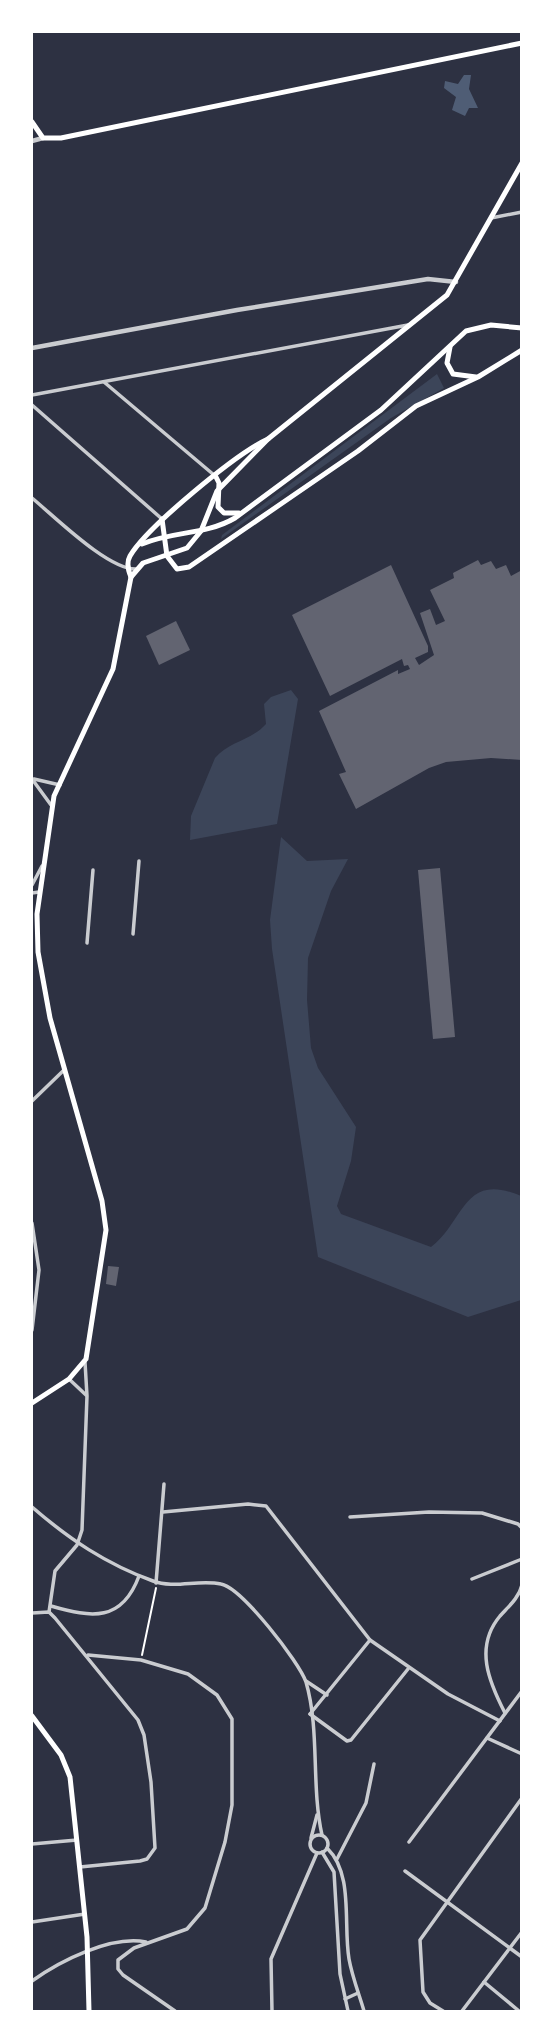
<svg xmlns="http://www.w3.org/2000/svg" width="553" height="2043" viewBox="0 0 553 2043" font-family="'Archivo Narrow',sans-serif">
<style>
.green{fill:#3c4559}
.water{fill:#4f5d75}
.building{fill:#626471}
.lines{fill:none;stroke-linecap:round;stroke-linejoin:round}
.path{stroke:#fff;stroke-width:2}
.minor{stroke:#caccd0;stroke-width:3.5}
.tertiary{stroke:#caccd0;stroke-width:4.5}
.secondary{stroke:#fff;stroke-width:5}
</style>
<rect width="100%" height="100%" fill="#2d3142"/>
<!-- green -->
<g class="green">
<path d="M437 374 444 388 391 418 221 539 222 535Z"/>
<path d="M291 690 298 699 277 824 190 840 191 816 215 758C228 742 252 740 266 724L264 704 271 697Z"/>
<path d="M281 837 307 861 348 859 331 891 308 958 307 1000 311 1048 318 1068 356 1127 351 1161 337 1206 341 1214 431 1247C465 1221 463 1171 521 1196V1300L468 1317 318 1257 272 949 270 920Z"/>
</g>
<!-- water -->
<path class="water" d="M464 75H471L469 89 478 108H469L465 116 452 110 456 97 444 88 445 81 458 84Z"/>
<!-- building -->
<g class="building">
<path d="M478 560 481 565 491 561 496 569 506 565 511 576 522 570V760L491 758 446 762 429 768 356 809 339 774 346 772 319 711 398 670V674L410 669 408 665 404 666 402 659 330 696 292 615 391 565 428 646V652L415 658 419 665 434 655 420 613 430 609 436 625 445 621 430 590 454 578 453 573Z"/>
<path d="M176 621 190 650 159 665 146 636Z"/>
<path d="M440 868 455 1037 433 1039 418 870Z"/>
<path d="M108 1266 119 1267 116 1286 106 1284Z"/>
</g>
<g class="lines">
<!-- path -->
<path class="path" d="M142 1655 156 1588"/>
<!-- minor -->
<g class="minor">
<path d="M491 218 522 212"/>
<path d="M104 382 214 475"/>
<path d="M32 395 408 325"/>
<path d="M32 405 162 519"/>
<path d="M32 498C54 516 109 571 137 569"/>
<path d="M32 779 51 805"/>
<path d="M34 779 60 785"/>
<path d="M32 885 42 866"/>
<path d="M32 893 39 892"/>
<path d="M133 934 139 861"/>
<path d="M87 943 93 870"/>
<path d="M32 1101 64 1070"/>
<path d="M32 1223 39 1270 32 1330"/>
<path d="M69 1379 86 1395"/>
<path d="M32 1507C69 1539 106 1564 153 1581 174 1589 199 1579 221 1584 242 1588 299 1662 306 1682 320 1730 311 1786 322 1835"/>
<path d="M163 1512 248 1504 266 1506 370 1640 448 1694 500 1721"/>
<path d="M350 1517 429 1512 482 1513 518 1524 522 1528"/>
<path d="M472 1579 522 1559"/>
<path d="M156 1583 164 1484"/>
<path d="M51 1606C92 1618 122 1622 139 1576"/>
<path d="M49 1612 55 1571 77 1545 82 1530 87 1396 85 1362"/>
<path d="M32 1613 49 1612 55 1618 138 1720 144 1735 151 1782 155 1848 147 1859 140 1861 80 1867"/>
<path d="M88 1655 141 1660 188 1674 217 1695 232 1719V1805L225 1842 205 1908 187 1929 134 1948 118 1960V1969L123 1975 175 2011"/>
<path d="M306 1681 327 1695"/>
<path d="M505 1713C489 1682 474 1647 500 1616 508 1607 519 1598 522 1585"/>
<path d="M310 1714 347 1741 351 1740 408 1669"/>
<path d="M310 1714 370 1640"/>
<path d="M487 1738 522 1754"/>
<circle cx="319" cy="1844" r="9"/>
<path d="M311 1838 317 1815"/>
<path d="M409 1842 522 1691"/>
<path d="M32 1844 77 1840"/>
<path d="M327 1848C354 1874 343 1924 349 1959 352 1976 359 1994 364 2011"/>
<path d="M322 1852 334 1872 340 1974 348 2011"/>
<path d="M337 1859 366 1803 374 1764"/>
<path d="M405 1871 522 1957"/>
<path d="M32 1922 85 1914"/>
<path d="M32 1981C60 1961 111 1935 146 1942"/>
<path d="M484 1982 519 2011"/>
<path d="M345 1999 358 1993"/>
<path d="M272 2011 271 1959 317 1853"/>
<path d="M443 2011 430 2003 423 1992 420 1940 522 1798"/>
<path d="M462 2011 522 1932"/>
</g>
<!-- tertiary -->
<g class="tertiary">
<path d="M32 141 43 138"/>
<path d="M32 348 237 310 428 279 456 282"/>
</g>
<!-- secondary -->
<g class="secondary">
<path d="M32 122 43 138H61L522 43"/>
<path d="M450 347 447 363 453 374 476 377"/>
<path d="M216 477 219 483 218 507 224 513H239"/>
<path d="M162 519 167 556 177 569 189 567 358 451 416 406 478 377 522 350"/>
<path d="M142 544C173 531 206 535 235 518L381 410 466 331 491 325 522 328"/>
<path d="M131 577 143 563 187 548 201 531 217 491 268 439 447 295 522 163"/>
<path d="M32 1403 69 1379 86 1359 106 1230 102 1201 50 1018 38 952 37 914 54 796 113 669 131 577C128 570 126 563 130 556 147 527 237 453 268 439"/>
<path d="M32 1716 61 1755 70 1777 87 1937 89 2011"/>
</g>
</g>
<!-- border -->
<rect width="553" height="2043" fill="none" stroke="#ffffff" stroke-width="66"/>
</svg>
